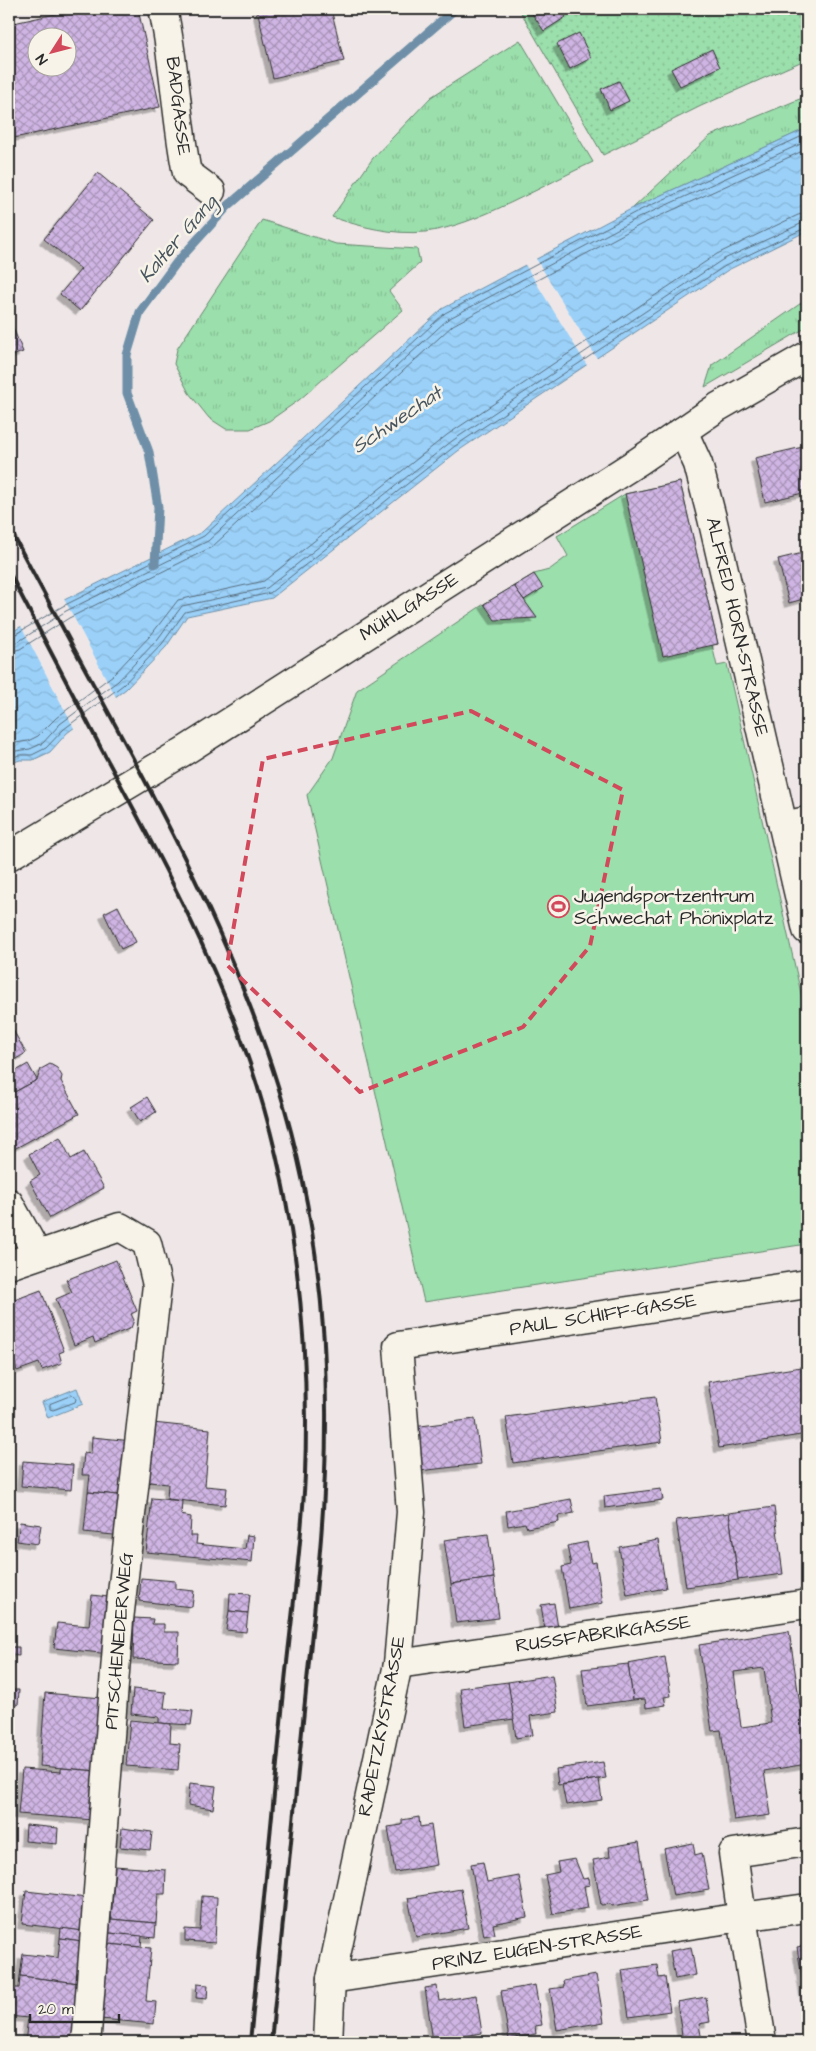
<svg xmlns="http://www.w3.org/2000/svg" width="816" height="2051" viewBox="0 0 816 2051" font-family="'Architects Daughter',sans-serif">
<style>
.grass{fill:url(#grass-tufts);stroke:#63856c}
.garden{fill:url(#garden-dots);stroke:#63856c}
.pitch{fill:#9bdfac;stroke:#63856c}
.water{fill:url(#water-waves);stroke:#6e8fa7}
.pier{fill:#efe7e7}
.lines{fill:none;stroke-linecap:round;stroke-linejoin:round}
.shore{stroke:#586d7d;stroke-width:1}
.stream{stroke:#6e8fa7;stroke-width:9}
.building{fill:url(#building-cross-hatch);stroke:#2b2b2b;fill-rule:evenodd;filter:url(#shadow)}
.street-casing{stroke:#2b2b2b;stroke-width:31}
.street{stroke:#f7f3e8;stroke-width:28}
.rail{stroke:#2b2b2b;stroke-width:4}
.marked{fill:none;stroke:#d1495b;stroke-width:4;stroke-dasharray:10 6;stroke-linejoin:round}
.labels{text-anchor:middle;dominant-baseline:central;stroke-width:5;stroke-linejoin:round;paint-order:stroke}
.street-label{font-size:19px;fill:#2b2b2b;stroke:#f7f3e8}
.poi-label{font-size:19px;fill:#2b2b2b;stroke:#f7f3e8;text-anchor:start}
.water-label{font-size:20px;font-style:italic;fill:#47545e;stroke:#f7f3e8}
</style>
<defs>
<pattern id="grass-tufts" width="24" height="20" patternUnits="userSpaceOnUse" patternTransform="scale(1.25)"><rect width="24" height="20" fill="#9bdfac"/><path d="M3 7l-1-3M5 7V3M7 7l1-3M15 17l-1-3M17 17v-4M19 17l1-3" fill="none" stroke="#86c094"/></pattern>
<pattern id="garden-dots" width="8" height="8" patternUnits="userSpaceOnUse" patternTransform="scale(1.25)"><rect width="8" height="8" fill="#9bdfac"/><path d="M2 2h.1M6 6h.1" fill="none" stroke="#86c094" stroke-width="1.8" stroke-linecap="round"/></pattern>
<pattern id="water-waves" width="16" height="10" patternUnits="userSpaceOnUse" patternTransform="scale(1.25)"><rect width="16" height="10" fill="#9bd1f9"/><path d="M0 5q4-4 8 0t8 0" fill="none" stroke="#86b4d6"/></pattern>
<pattern id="building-cross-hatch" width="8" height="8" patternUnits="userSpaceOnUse" patternTransform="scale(1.25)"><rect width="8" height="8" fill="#cfb5e3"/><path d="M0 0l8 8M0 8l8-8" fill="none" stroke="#a893b8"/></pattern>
<filter id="shadow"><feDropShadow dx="-4.5" dy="4.5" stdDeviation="0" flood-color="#0004"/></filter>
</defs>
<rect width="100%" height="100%" fill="#efe7e7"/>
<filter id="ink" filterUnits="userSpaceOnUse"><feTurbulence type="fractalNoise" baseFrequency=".02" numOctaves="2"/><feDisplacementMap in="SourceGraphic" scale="10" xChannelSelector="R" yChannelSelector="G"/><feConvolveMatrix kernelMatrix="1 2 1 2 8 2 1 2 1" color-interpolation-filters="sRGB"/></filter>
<g filter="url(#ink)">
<!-- grass -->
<g class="grass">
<path d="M520 40 593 162C545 184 476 226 425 232 393 235 361 227 332 217L373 158 431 97Z"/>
<path d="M807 96V128L633 208 710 136Z"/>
<path d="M262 220 336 244 417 249 420 263 389 291 403 310 299 400 269 421 250 429H226L209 418 189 393 174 364 177 349Z"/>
<path d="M807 299V327L705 387 712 365Z"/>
</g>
<!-- garden -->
<path class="garden" d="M519 9H807V59L701 106 603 155Z"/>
<!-- pitch -->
<path class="pitch" d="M680 482 718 644 712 645 717 666 727 664 807 1020V1244L424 1302 307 795 333 758 357 690 484 604 534 574 549 570 568 556 557 536 625 494Z"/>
<!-- water -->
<g class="water">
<path d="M807 128V231L728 270 458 451 272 598 187 616 166 647 126 689 67 733 50 752 33 760H20L9 764V634L60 602 202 532 442 309 633 208Z"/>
<path d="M77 1388 83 1404 48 1418 42 1402Z"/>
</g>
<!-- pier -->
<g class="pier">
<path d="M535 257 598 360 588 367 524 263Z"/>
<path d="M63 597 117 699 75 730 20 624Z"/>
</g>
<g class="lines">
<!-- shore -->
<g class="shore">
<path d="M9 638 63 606 204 536 445 313 636 212 807 134"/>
<path d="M9 644 16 643 66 611 208 541 448 319 638 218 807 141"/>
<path d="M9 652 20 649 69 618 212 547 453 325 642 224 807 149"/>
<path d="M9 744 28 741 38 736 56 718 113 675 151 635 178 600 264 581 447 435 717 254 798 215 807 213"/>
<path d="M9 752 30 749 43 743 60 724 118 681 157 640 182 606 267 588 452 441 722 260 807 221"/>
<path d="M9 759 19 755H32L46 748 64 729 123 685 162 644 185 612 270 593 455 446 725 266 807 227"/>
<path d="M73 1395 76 1399 75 1402 53 1410 50 1409V1404Z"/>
</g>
<!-- stream -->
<path class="stream" d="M155 564 158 507 149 452 127 393V355L140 312 177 262 228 206 455 9"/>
</g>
<!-- building -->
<g class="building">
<path d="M59 9H138L160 107 9 139V24L60 13ZM38 38H68V68H38Z"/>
<path d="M257 9H331L344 61 273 78Z"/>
<path d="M536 9H561L566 17 544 31 531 12Z"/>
<path d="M579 33 591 58 570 69 557 44Z"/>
<path d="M712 49 720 67 680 86 671 69Z"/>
<path d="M619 81 629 101 610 110 601 89Z"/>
<path d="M98 173 154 220 80 311 60 294 81 269 44 239Z"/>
<path d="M9 318 23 352 9 357Z"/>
<path d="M807 446V492L765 502 755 458Z"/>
<path d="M680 482 718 644 663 656 625 494Z"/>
<path d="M807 552V598L789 603 778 559Z"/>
<path d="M534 574 543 588 524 600 514 586Z"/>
<path d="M514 586 524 600 537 618 495 620 484 604Z"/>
<path d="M118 906 136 942 121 949 104 913Z"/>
<path d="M9 1023 26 1053 9 1063Z"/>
<path d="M28 1064 37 1080 9 1095V1075Z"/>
<path d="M50 1064 57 1068 62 1076 61 1081 79 1114 14 1149 9 1139V1095L37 1080 41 1069Z"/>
<path d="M147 1097 156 1112 140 1122 131 1107Z"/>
<path d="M60 1137 71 1159 84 1152 104 1188 50 1218 30 1181 40 1175 29 1154Z"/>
<path d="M116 1260 137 1311 131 1314 134 1320 131 1328 95 1343 93 1337 74 1345 56 1299 72 1292 66 1280Z"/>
<path d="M41 1290 64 1351 59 1353 62 1363 42 1370 39 1363 17 1371 15 1364 9 1367V1302Z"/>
<path d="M807 1366V1434L719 1448 708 1382Z"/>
<path d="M655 1397 662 1442 513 1463 506 1417Z"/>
<path d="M475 1419 481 1464 419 1471 413 1427Z"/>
<path d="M153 1423 210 1429 205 1486 227 1488 225 1505 167 1499 168 1484 149 1482Z"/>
<path d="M92 1437 133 1441 127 1496 88 1492 90 1475H82L84 1453 91 1454Z"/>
<path d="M23 1461 73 1465 71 1490 21 1486Z"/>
<path d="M661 1489 663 1500 605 1508 604 1496Z"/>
<path d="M88 1492 127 1496 123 1536 84 1532Z"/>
<path d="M152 1498 182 1501 181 1515 191 1517 190 1536H197L196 1544 245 1549 247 1535 254 1536 252 1562 146 1552Z"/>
<path d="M571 1499 574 1513 558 1516 559 1522 527 1528 525 1523 508 1526 506 1511Z"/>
<path d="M774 1507 783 1574 738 1580 729 1513Z"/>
<path d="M729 1513 738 1580 686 1587 676 1520Z"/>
<path d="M20 1522 41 1525 38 1544 17 1541Z"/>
<path d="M488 1534 494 1578 451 1584 444 1540Z"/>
<path d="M658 1540 666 1588 627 1595 619 1547Z"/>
<path d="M587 1542 591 1563 596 1562 603 1603 569 1609 562 1567 571 1565 567 1546Z"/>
<path d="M141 1578 175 1581V1589L194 1591 192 1607 139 1601Z"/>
<path d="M494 1578 499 1618 456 1623 451 1584Z"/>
<path d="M230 1593 250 1594 248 1613 229 1611Z"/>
<path d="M92 1595 116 1598 110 1654 54 1648 57 1623 89 1626Z"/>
<path d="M554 1603 558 1628 545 1630 541 1605Z"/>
<path d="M229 1611 248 1613 246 1632 226 1630Z"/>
<path d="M134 1618 153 1619 152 1624H164V1632H179L178 1661 133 1659Z"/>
<path d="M789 1631 807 1751V1764L764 1771 771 1815 734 1820 721 1730 712 1731 699 1645ZM764 1668 771 1723 741 1727 734 1672Z"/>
<path d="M9 1647H19V1656L9 1655Z"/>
<path d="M665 1657 671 1696 664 1697 666 1705 646 1708 645 1699 633 1700 628 1664Z"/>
<path d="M628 1664 633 1700 587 1706 582 1669Z"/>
<path d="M552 1675 558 1712 530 1716 533 1735 516 1738 508 1682Z"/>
<path d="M508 1682 514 1719 465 1726 460 1688Z"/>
<path d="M133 1689 166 1692 164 1708 193 1711 191 1725 159 1723V1717L131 1714Z"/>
<path d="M9 1690H19L18 1705 9 1704Z"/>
<path d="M45 1693 102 1698 97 1771 40 1766Z"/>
<path d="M130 1720 171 1724 170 1743 180 1744 178 1770 126 1766Z"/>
<path d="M9 1747H12L9 1795Z"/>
<path d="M603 1762 606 1778 558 1785 556 1769Z"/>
<path d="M61 1768 97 1771 94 1820 18 1814 22 1769 61 1772Z"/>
<path d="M599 1779 602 1800 566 1805 562 1785Z"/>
<path d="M190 1783 216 1786 213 1809 188 1805Z"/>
<path d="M419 1817 420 1827 431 1825 437 1865 395 1872 388 1827 402 1825V1820Z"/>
<path d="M26 1825 58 1828 57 1844 25 1841Z"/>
<path d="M122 1828 152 1832 150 1850 120 1847Z"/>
<path d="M639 1842 648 1900 612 1906 611 1904 601 1905 593 1860 610 1857 609 1847Z"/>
<path d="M693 1843 695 1855 702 1853 709 1890 673 1896 664 1849Z"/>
<path d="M575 1859 583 1879 589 1878 590 1885 584 1886 588 1908 553 1914 545 1875 559 1872 557 1862Z"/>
<path d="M483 1862 487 1882 519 1876 527 1917 493 1924 495 1934 484 1936 471 1864Z"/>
<path d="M115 1866 166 1870 165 1894H158L156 1923 111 1919Z"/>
<path d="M461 1889 468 1928 416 1937 408 1898Z"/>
<path d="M26 1891 87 1898 83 1931 22 1924Z"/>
<path d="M202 1896 217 1897 215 1943 185 1941V1929L200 1930Z"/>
<path d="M111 1919 156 1923 155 1938 109 1933Z"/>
<path d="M61 1928 83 1931 82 1941 60 1938Z"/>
<path d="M109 1933 142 1936 141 1947 108 1944Z"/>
<path d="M60 1938 82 1941 79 1983 20 1976 23 1954 58 1958Z"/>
<path d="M108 1944 151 1948 146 2001 156 2002 154 2024 101 2019Z"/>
<path d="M807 1945V2009L797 1947Z"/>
<path d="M691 1947 696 1975 675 1979 670 1951Z"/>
<path d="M657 1965 659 1978 665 1977 670 2011 629 2017 622 1970Z"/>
<path d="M596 1975 604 2022 557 2030 550 1989 564 1987 563 1981Z"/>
<path d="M20 1976 79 1983 73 2040H66V2042H25L28 2018 9 2016 12 1988H19Z"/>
<path d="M197 1984 208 1985 207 1999 196 1998Z"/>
<path d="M535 1985 542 2025 535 2026 536 2034 509 2039 501 1991Z"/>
<path d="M437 1986 439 2001 476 1995 482 2033 433 2041 425 1988Z"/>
<path d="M706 1997 710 2022 699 2024 702 2041 683 2042 677 2002Z"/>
</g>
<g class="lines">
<defs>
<g id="street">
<path d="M163 9C175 63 176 119 187 173L211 191"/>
<path d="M683 431 698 464 712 518 783 826"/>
<path d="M807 821 783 826 807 930"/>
<path d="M9 856 186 750 639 461 718 407 807 356"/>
<path d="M9 1203 37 1254"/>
<path d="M9 1265 120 1227 147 1243 157 1285 119 1620 87 2033 85 2042"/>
<path d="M398 1664 807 1604"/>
<path d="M807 1842 733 1853 742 1917 807 1908"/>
<path d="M331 1979 742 1917 762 2042"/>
<path d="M328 2042 331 1979 398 1664 411 1512 398 1346 807 1284"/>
</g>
</defs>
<!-- street casing -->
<use href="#street" class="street-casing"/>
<!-- street -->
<use href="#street" class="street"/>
<!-- rail -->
<g class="rail">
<path d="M9 527C103 709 217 890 278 1086 312 1195 327 1310 326 1424 326 1517 314 1609 305 1701 293 1815 282 1929 271 2042"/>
<path d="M9 572C40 632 71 691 102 750 161 859 220 967 257 1085 296 1210 310 1344 305 1474 302 1543 292 1613 285 1681 274 1802 262 1922 250 2042"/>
</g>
</g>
</g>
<!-- marked area -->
<path class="marked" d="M471 711 623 790 590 946 523 1027 360 1092 227 965 263 759Z"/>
<!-- icons -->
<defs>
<symbol id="stadium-ring" viewBox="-11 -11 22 22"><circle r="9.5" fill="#f7f3e8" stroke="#d1495b" stroke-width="1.5"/><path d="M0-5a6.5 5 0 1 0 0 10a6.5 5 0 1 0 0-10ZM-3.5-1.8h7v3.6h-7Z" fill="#d1495b"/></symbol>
</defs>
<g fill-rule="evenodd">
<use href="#stadium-ring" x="546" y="894" width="25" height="25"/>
</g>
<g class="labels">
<!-- street labels -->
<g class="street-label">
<text transform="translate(178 106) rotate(83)">BADGASSE</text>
<text transform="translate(409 607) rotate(-32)">MÜHLGASSE</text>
<text transform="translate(737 627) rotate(77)">ALFRED HORN-STRASSE</text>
<text transform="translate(603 1315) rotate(-9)">PAUL SCHIFF-GASSE</text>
<text transform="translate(603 1634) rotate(-8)">RUSSFABRIKGASSE</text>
<text transform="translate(119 1641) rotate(-85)">PITSCHENEDERWEG</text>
<text transform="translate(382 1726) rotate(-79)">RADETZKYSTRASSE</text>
<text transform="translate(537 1948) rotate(-9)">PRINZ EUGEN-STRASSE</text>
</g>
<!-- poi labels -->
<g class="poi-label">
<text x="574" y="896">Jugendsportzentrum<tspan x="574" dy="22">Schwechat Phönixplatz</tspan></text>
</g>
<!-- water labels -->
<g class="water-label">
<text transform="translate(178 239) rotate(-49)">Kalter Gang</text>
<text transform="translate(397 420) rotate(-34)">Schwechat</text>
</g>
</g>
<!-- margin -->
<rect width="816" height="2051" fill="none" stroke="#f7f3e8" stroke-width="30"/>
<rect x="15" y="15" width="786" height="2021" fill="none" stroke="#2b2b2b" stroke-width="2" filter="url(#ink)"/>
<!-- north arrow -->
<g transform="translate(52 52) rotate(234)"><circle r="24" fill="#f7f3e8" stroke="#a5a39c"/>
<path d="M0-4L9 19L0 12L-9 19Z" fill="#d1495b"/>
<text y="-8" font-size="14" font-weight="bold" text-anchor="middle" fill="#2b2b2b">N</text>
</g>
<!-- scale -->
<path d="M30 2014v8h89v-8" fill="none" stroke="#2b2b2b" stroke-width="2.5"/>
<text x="38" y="2014" font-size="15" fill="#2b2b2b" stroke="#f7f3e8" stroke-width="4" paint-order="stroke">20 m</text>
</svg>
